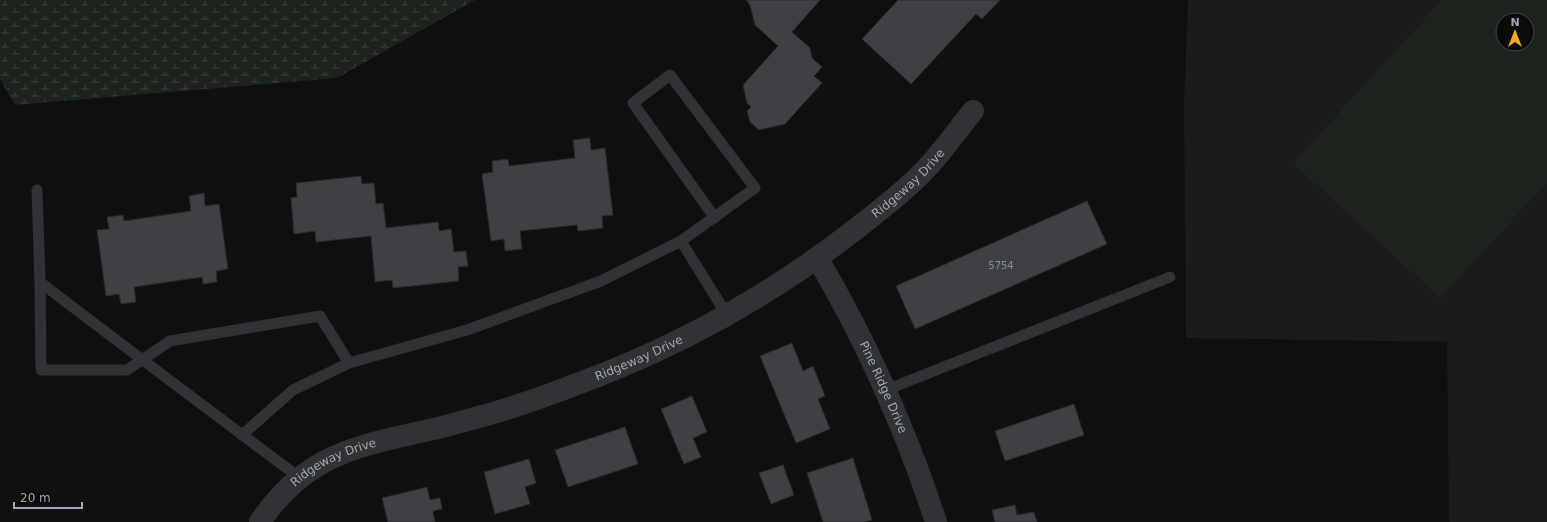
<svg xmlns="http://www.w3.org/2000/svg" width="1547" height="522" viewBox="0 0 1547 522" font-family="'DejaVu Sans',sans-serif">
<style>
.built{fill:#1c1c1e;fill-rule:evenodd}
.wetland{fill:url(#wetland-marsh)}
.green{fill:#1c241d;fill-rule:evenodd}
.building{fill:#3f4044;stroke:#2a2a2d}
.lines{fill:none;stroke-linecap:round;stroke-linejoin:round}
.service{stroke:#313236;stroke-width:11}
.minor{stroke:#313236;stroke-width:22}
.labels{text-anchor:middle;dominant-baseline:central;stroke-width:3.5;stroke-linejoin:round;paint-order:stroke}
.number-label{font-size:10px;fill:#888d96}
.street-label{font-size:12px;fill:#a1a7b2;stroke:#0b0b0c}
</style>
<defs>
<pattern id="wetland-marsh" width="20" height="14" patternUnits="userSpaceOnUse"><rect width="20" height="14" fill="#1c241d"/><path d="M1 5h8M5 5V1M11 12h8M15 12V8" fill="none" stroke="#3a413b"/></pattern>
</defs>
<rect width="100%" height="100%" fill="#101011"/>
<!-- built -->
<path class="built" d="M1188 0H1547V522H1449L1447 342 1186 338 1184 106ZM1503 20H1527V44H1503Z"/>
<!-- wetland -->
<path class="wetland" d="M0 0H475L337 78 15 105 0 79Z"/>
<!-- green -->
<path class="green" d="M1442 0H1547V183L1440 298 1293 163ZM1503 20H1527V44H1503Z"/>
<!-- building -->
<g class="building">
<path d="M746 0H820L792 32 810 48 812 58 822 67 814 76 822 83 785 124 759 130 750 122 747 111 751 107 747 103 743 85 778 46 755 25 750 5Z"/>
<path d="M898 0H1000L982 19 976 14 911 84 862 39Z"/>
<path d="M590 138 591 150 605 148 613 215 602 216 603 228 578 231 577 225 520 231 522 249 505 251 504 239 491 241 482 174 493 172 492 161 508 159 509 166 575 158 573 140Z"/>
<path d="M361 176 362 184 374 183 376 204 383 203 386 228 438 222 439 231 451 229 454 252 466 251 468 266 458 267 459 281 393 288 392 280 375 282 371 236 316 242 315 231 294 234 291 198 297 197 296 183Z"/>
<path d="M204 193 205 206 219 204 228 269 216 271 217 282 203 284 202 277 134 287 136 302 121 304 119 294 106 296 97 230 109 229 107 217 123 215 124 221 191 211 189 196Z"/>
<path d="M1087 201 1107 244 915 329 896 286Z"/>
<path d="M792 343 803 371 813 366 825 396 818 399 830 429 796 443 760 356Z"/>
<path d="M692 396 707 432 693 438 701 457 684 464 661 409Z"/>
<path d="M1074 404 1084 435 1005 461 995 431Z"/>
<path d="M625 427 638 464 568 487 555 450Z"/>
<path d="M853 458 872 520 864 522H823L807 473Z"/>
<path d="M529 459 536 483 525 487 530 504 495 514 484 472Z"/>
<path d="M783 465 794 495 771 504 759 473Z"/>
<path d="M427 487 430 500 440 498 442 509 433 511 435 522H388L382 498Z"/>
<path d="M1015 505 1017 515 1034 512 1037 522H995L992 510Z"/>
</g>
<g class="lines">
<!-- service -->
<g class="service">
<path d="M37 190 40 282"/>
<path d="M681 241 727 315"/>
<path d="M349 363 467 330 601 281 681 241 755 188 670 75 633 103 715 218"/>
<path d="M886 390 1170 277"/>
<path d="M242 435 293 390 349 363 320 316 170 341 127 370H41L40 282C126 348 213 413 300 478"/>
</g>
<!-- minor -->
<g class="minor">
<path id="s1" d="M818 259C867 343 906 430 936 522"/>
<path id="s2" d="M260 522C305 455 356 446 429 430 449 426 470 419 490 414 532 402 573 386 613 370 703 333 785 285 861 225 880 210 901 194 919 176 939 157 955 133 973 111"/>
</g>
</g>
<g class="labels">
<!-- number labels -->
<g class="number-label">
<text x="1001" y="265">5754</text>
</g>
<!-- street labels -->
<g class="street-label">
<text stroke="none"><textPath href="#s2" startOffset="744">Ridgeway Drive</textPath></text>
<text stroke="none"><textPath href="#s2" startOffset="421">Ridgeway Drive</textPath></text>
<text stroke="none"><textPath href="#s1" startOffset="144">Pine Ridge Drive</textPath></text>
<text stroke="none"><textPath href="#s2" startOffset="97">Ridgeway Drive</textPath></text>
</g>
</g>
<!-- north arrow -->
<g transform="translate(1515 32)"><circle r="19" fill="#0b0b0c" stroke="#47494e"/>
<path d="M0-3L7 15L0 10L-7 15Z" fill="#eea92b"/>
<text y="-6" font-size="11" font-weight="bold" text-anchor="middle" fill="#a1a7b2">N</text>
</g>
<!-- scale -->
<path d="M14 502v6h68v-6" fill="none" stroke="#a1a7b2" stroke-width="2"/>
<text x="20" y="502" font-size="12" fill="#a1a7b2" stroke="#0b0b0c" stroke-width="3" paint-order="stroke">20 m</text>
</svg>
